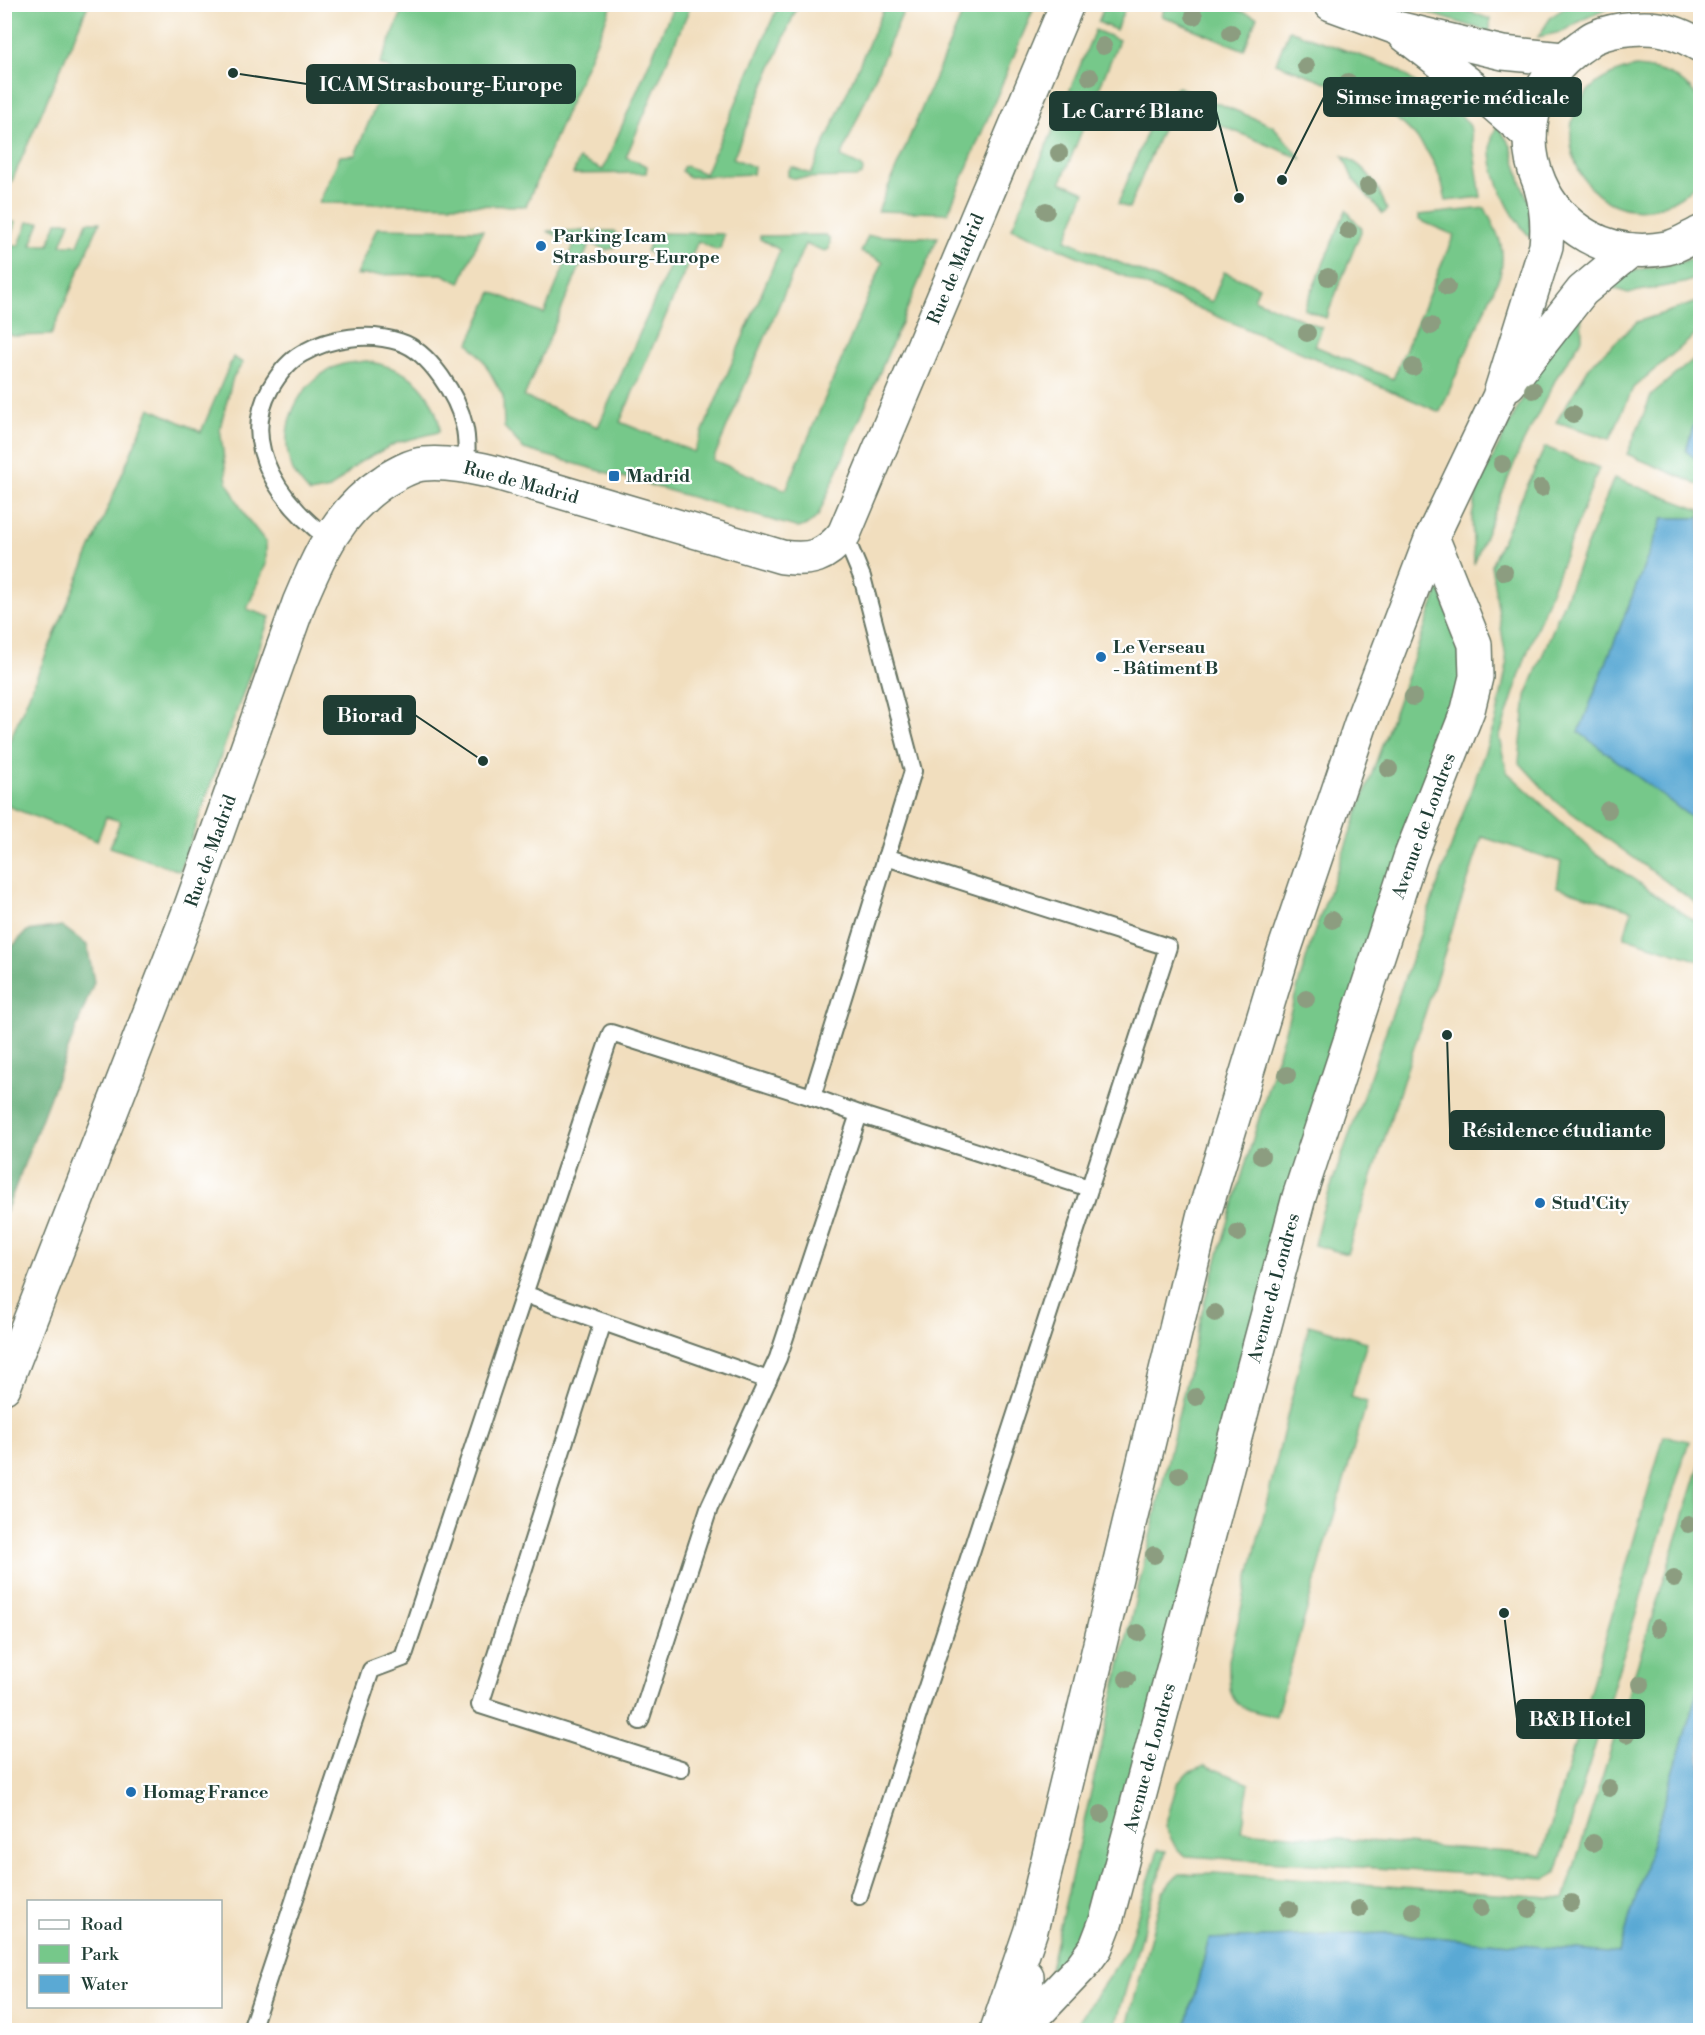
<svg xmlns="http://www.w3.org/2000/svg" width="1705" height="2035" viewBox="0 0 1705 2035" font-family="'Libre Bodoni',serif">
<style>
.green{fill:#76c88a;stroke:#4a825f;stroke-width:1.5}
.forest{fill:#60ac76;stroke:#407455;stroke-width:1.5}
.water{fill:#5aa9d4;stroke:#3c7384;stroke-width:1.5}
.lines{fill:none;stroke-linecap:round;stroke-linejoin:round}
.service-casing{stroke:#687564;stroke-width:20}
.minor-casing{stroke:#687564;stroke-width:36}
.tertiary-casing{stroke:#687564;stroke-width:36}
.service{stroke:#fff;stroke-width:16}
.minor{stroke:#fff;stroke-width:33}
.tertiary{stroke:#fff;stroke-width:33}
.tree{fill:#8c9d80}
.poi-dot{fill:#1f6fb2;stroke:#fff;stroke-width:2}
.labels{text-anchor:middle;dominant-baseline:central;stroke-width:4.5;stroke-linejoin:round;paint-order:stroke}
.poi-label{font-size:18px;font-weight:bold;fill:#1f3d34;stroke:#fff;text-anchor:start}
.street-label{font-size:18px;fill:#1f3d34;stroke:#fff}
.leader{fill:none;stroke:#1f3d34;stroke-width:2}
.callout-dot{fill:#1f3d34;stroke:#fff;stroke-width:2}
.callout{fill:#1f3d34;stroke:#1f3d34;stroke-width:2}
.callout-label{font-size:20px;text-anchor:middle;font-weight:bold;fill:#fff}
</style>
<rect width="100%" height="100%" fill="#fff"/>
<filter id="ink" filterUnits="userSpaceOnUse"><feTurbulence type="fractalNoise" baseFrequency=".0167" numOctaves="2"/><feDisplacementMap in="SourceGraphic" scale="12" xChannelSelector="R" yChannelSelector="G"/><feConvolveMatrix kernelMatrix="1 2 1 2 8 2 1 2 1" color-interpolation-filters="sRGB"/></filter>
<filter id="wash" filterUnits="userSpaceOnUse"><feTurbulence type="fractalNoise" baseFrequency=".008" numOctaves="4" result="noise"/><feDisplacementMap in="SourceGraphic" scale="24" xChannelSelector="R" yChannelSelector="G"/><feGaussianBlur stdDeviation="1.35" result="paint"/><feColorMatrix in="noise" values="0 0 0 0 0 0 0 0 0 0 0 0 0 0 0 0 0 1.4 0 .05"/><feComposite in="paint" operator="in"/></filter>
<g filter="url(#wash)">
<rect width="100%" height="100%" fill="#f1debe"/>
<!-- green -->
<g class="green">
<path d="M5 4 88 5 5 197H4Z"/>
<path d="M779 4 798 5 733 158 754 167 753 174 688 177 682 171 683 167 686 166 705 174Z"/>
<path d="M886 4 906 5 841 157 861 166 863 170 862 175 857 177 792 178 788 176V171L792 167 811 174Z"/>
<path d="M1221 4 1257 17 1244 50 1162 16 1165 5Z"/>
<path d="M405 5H612L526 206 319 203 340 156 355 155 391 69 380 64Z"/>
<path d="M674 5H691L626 157 647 166 646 173 573 174 579 159 603 170Z"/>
<path d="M966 5H1028L1027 7 1033 10 948 213 878 211Z"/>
<path d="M1105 5H1126L1116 30 1098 22Z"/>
<path d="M1402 5H1451L1490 19V32Z"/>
<path d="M1569 5 1570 4 1618 5 1588 17 1561 32 1538 37 1551 17Z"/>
<path d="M1095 30 1119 40 1061 182 1085 192 1066 240 1212 302 1224 272 1259 287 1254 299 1322 328 1315 346 1393 379 1454 235 1419 220V215L1485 208C1497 233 1507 246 1500 275L1440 412 1012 228Z"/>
<path d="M1289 30 1395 68 1461 115 1470 126 1481 197 1446 201C1431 111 1348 92 1276 63Z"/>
<path d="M1636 67C1662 69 1686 77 1700 101 1701 117 1700 134 1700 151 1700 158 1702 167 1700 174 1698 186 1681 197 1671 202 1577 245 1519 90 1636 67Z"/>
<path d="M1178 87 1273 126 1302 159 1172 105 1129 208 1118 204 1162 95Z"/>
<path d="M1497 125 1511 146 1522 185 1530 204 1531 238C1510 217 1486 169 1492 138 1493 134 1496 129 1497 125Z"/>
<path d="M1343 156C1368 167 1378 185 1387 210L1383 214 1353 179Z"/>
<path d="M1346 210 1362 229 1326 318 1304 309Z"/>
<path d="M5 222H16L8 245H19L28 222H40L31 245H49L57 222H70L61 245H78L87 222H100L51 335 13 336 5 332Z"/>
<path d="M377 228 483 230 460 283 442 274 356 275Z"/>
<path d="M547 231H614C619 237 616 242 614 248L607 250 590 243 524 397 598 427 671 263 646 251 655 233 722 234 724 235 720 249 716 250 698 241 620 422 694 452 780 250 760 239V236L826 235 830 239 829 249 825 251 805 244 713 460 786 490 883 262 861 252 868 236 938 237 818 516 809 524 799 528 524 449 504 427 503 396 483 360 469 343 492 292 544 314 574 243Z"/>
<path d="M1700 254V277L1684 283 1628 293 1607 286C1618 279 1628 272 1641 269 1663 265 1679 266 1700 254Z"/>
<path d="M1700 301V331L1633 388 1610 439 1556 422 1590 366 1637 322Z"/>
<path d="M1581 309 1582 339 1558 375 1520 449 1474 564 1472 517 1477 489 1538 367Z"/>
<path d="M1700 354V415L1697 414 1686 451 1700 462V485L1627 454 1652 394Z"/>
<path d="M233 357 243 363 233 377 220 428 227 482 246 517 266 542V564L247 609 270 617 180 871 110 847 120 821 106 817 97 841 5 805V752L150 408 201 432Z"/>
<path d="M367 361C401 368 424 379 436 413 438 420 441 425 439 432L396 443 360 462 330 489 310 493C304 486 297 479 293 471 275 429 298 380 340 365 348 362 358 362 367 361Z"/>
<path d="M1545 447 1599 468 1526 656 1499 738 1507 772 1594 852 1700 925V961L1624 937 1632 910 1557 887 1561 862 1482 837 1347 1254 1314 1245 1322 1212 1496 720 1507 665 1491 565Z"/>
<path d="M1614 478 1700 510V518H1663L1579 732 1700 824V906L1554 800 1519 762 1526 696Z"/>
<path d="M1439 588 1458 637 1463 683 1081 1956 1045 1990 1204 1304 1312 939Z"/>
<path d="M1309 1325 1367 1342 1351 1397 1367 1402 1276 1716C1233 1708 1228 1705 1229 1660Z"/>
<path d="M1664 1436 1689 1441 1556 1873 1546 1879 1186 1856 1176 1848 1165 1827 1177 1784 1188 1772 1205 1765 1249 1783 1241 1831 1533 1854 1542 1856Z"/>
<path d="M1700 1464V1683L1619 1954 1388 1933 1209 1939 1185 2030H1126L1163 1891 1179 1874 1214 1873 1564 1899Z"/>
<path d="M1158 1850 1166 1851 1114 2030H1076L1080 2019 1127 1950Z"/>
</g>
<!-- forest -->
<path class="forest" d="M62 926 87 945 94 982 5 1214V954L27 931Z"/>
<!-- water -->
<g class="water">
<path d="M1697 414 1700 415V462L1686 451Z"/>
<path d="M1663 518H1700V824L1579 732Z"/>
<path d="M1700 1683V2030H1185L1209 1939 1388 1933 1619 1954Z"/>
</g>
</g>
<g filter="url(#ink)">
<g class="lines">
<defs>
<g id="service">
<path d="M329 539C284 506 238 447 270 389 278 375 288 361 303 353 331 337 369 332 400 342 429 351 458 397 464 425 468 438 466 453 467 466"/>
<path d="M859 1114 1089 1188"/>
<path d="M524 1294 768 1380"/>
<path d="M603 1322 480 1705 681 1769"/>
<path d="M640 1721 709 1508 778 1358 859 1114 812 1097"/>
<path d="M859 1896 1168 947 886 857"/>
<path d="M251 2030 371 1670 403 1658 611 1033 812 1097 913 771 862 577 844 534"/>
</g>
<g id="minor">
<path d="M1331 4 1397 28 1503 53 1563 59"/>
<path d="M1405 35 1483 95 1530 136"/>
<path d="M4 1387 190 909 299 603C320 553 338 511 386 480 396 474 411 465 424 464 447 462 471 467 493 472L782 557C811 561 825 557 844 534L1067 4"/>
<path d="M1023 2028 1082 1966 1096 1947 1106 1921 1299 1197 1411 855 1468 710 1476 677 1475 644 1432 537"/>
</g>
<g id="tertiary">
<path d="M1700 45C1691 40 1681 35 1671 32 1651 25 1615 28 1595 37 1590 39 1585 44 1580 47 1478 118 1545 271 1667 248 1678 246 1690 238 1700 233"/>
<path d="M1509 384 1582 291 1631 250"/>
<path d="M997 2030 1031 1930 1203 1217 1282 957 1362 720 1432 537 1499 397 1546 246C1548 226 1547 208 1541 188"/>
<path d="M1022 2030 1027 1976"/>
</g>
</defs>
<!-- service casing -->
<use href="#service" class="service-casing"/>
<!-- minor casing -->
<use href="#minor" class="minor-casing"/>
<!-- tertiary casing -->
<use href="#tertiary" class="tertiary-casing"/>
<!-- service -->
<use href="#service" class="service"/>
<!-- minor -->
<use href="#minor" class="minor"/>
<!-- tertiary -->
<use href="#tertiary" class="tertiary"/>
</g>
<!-- trees -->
<g class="tree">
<circle cx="1194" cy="16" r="9"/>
<circle cx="1231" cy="33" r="9"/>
<circle cx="1103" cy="46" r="9"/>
<circle cx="1306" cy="66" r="9"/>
<circle cx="1090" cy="77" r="9"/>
<circle cx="1348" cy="82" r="9"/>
<circle cx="1059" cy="153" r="9"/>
<circle cx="1368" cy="186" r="9"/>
<circle cx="1046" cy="211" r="9"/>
<circle cx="1348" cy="231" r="9"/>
<circle cx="1328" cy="277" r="9"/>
<circle cx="1447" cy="287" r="9"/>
<circle cx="1431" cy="326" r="9"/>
<circle cx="1307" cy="333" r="9"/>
<circle cx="1413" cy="367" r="9"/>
<circle cx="1533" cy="390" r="9"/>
<circle cx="1573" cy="414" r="9"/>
<circle cx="1502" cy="464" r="9"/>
<circle cx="1541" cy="488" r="9"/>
<circle cx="1504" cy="572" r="9"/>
<circle cx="1413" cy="697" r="9"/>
<circle cx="1389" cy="769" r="9"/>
<circle cx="1608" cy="810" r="9"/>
<circle cx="1332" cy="920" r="9"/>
<circle cx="1306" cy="999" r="9"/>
<circle cx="1287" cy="1075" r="9"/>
<circle cx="1261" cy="1156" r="9"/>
<circle cx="1238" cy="1233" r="9"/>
<circle cx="1215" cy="1313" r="9"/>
<circle cx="1196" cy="1397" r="9"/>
<circle cx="1179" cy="1475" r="9"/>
<circle cx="1688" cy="1524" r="9"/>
<circle cx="1154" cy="1555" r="9"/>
<circle cx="1674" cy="1579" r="9"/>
<circle cx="1658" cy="1628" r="9"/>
<circle cx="1138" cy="1633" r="9"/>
<circle cx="1127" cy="1679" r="9"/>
<circle cx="1641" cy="1684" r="9"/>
<circle cx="1627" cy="1734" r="9"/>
<circle cx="1609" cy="1788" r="9"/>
<circle cx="1101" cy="1814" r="9"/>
<circle cx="1593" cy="1843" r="9"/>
<circle cx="1571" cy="1903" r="9"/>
<circle cx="1481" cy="1908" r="9"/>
<circle cx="1289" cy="1909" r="9"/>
<circle cx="1359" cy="1909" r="9"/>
<circle cx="1529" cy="1909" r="9"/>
<circle cx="1413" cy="1911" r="9"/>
</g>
</g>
<!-- markers -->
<g class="poi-dot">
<circle cx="541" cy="246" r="6"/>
<rect x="608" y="470" width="12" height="12" rx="3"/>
<circle cx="1101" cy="657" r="6"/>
<circle cx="1540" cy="1203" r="6"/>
<circle cx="131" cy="1792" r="6"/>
</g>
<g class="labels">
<!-- poi labels -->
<g class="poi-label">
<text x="553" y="236">Parking Icam<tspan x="553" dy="21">Strasbourg-Europe</tspan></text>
<text x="626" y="476">Madrid</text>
<text x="1113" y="647">Le Verseau<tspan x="1113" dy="21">- Bâtiment B</tspan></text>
<text x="1552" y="1203">Stud'City</text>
<text x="143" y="1792">Homag France</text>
</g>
<!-- street labels -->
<g class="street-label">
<text transform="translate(956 269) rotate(-67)">Rue de Madrid</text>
<text transform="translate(521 483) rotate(15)">Rue de Madrid</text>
<text transform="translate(1424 826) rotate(-70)">Avenue de Londres</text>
<text transform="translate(211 851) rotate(-70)">Rue de Madrid</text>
<text transform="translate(1274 1288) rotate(-75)">Avenue de Londres</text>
<text transform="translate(1150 1758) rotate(-75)">Avenue de Londres</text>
</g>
</g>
<!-- callouts -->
<path class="leader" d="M233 73L307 84M1282 180L1324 97M1239 198L1216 111M483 761L415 715M1447 1035L1450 1130M1504 1613L1517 1719"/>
<g class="callout-dot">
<circle cx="233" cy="73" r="6"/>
<circle cx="1282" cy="180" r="6"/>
<circle cx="1239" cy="198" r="6"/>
<circle cx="483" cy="761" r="6"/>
<circle cx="1447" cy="1035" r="6"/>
<circle cx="1504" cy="1613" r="6"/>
</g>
<g class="callout">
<rect x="307" y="65" width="268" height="38" rx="6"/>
<rect x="1324" y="78" width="257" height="38" rx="6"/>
<rect x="1050" y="92" width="166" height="38" rx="6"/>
<rect x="324" y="696" width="91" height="38" rx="6"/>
<rect x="1450" y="1111" width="214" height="38" rx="6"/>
<rect x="1517" y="1700" width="127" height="38" rx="6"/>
</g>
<g class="callout-label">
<text x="441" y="91">ICAM Strasbourg-Europe</text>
<text x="1453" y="104">Simse imagerie médicale</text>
<text x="1133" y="118">Le Carré Blanc</text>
<text x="370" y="722">Biorad</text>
<text x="1557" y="1137">Résidence étudiante</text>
<text x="1580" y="1726">B&amp;B Hotel</text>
</g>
<!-- margin -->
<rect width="1705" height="2035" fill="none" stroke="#fff" stroke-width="24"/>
<!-- legend -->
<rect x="27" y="1900" width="195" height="108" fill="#ffffff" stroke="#a5b1ae" stroke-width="1.5"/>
<rect x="39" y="1920" width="30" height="9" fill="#ffffff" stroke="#a5b1ae" stroke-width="1.5"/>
<text x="81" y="1930" font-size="18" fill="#1f3d34">Road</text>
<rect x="39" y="1945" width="30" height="18" fill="#76c88a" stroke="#a5b1ae" stroke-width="1.5"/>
<text x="81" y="1960" font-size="18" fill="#1f3d34">Park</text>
<rect x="39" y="1975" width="30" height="18" fill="#5aa9d4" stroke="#a5b1ae" stroke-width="1.5"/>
<text x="81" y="1990" font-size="18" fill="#1f3d34">Water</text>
</svg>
